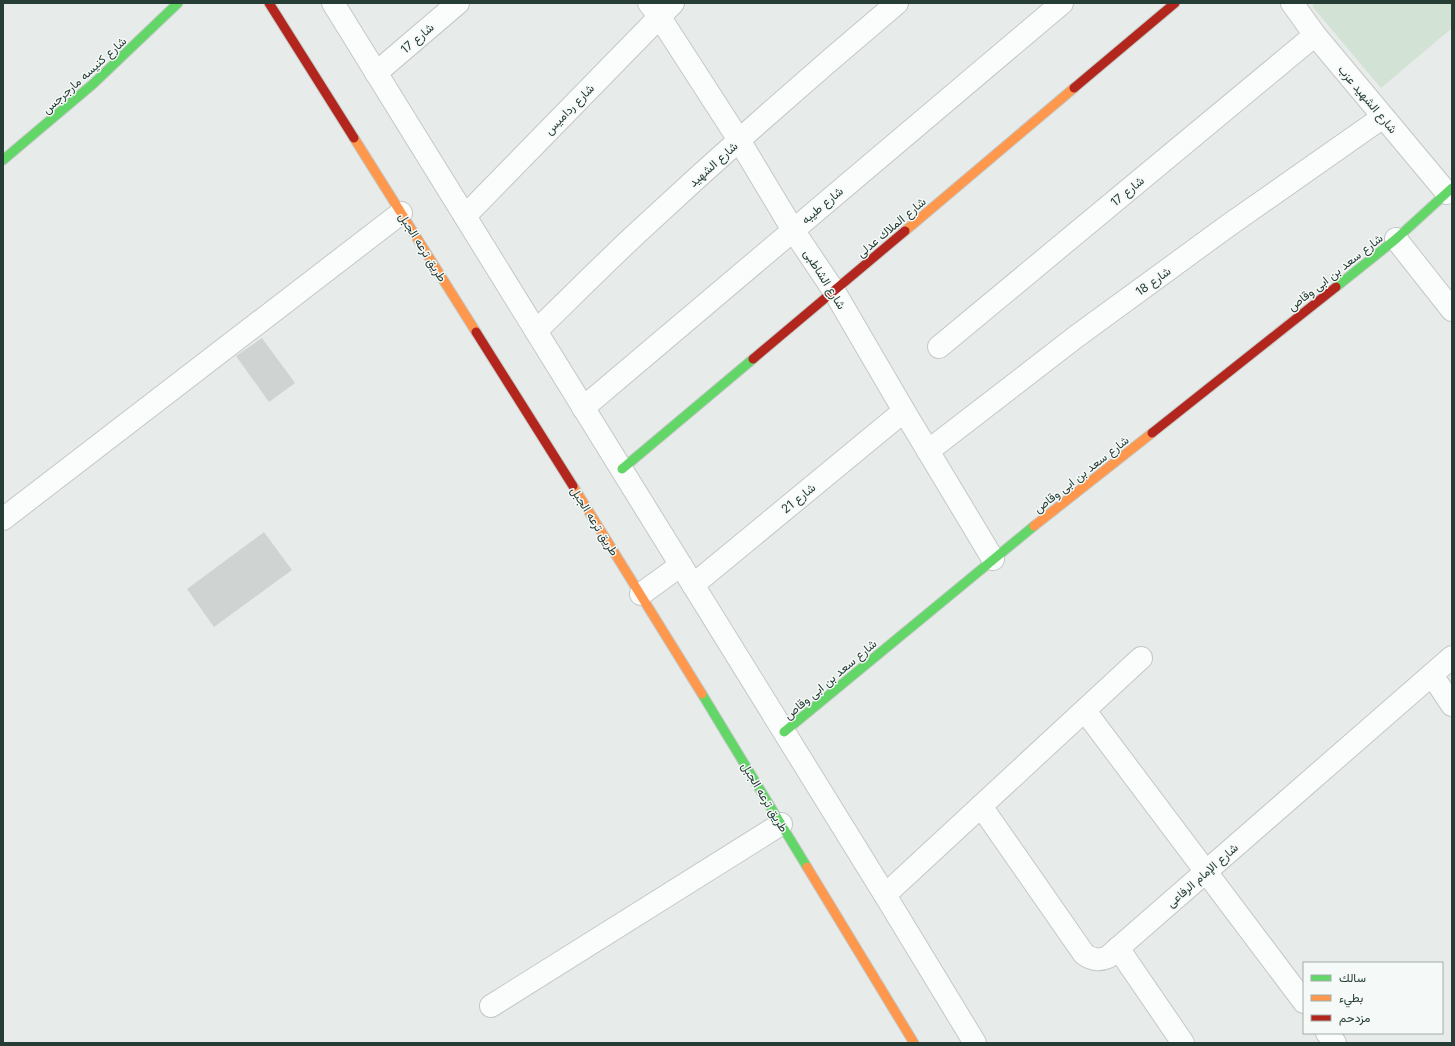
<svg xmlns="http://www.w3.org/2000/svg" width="1455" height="1046" viewBox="0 0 1455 1046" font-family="Inter,Vazirmatn,sans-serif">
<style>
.green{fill:#d2e3d5}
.building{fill:#cfd4d2}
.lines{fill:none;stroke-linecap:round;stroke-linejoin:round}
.street-casing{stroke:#c4c8c6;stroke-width:24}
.fast-casing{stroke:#c3c9c6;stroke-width:11}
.slow-casing{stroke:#c3c9c6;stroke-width:11}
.jam-casing{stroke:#c3c9c6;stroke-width:11}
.street{stroke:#fbfcfc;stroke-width:22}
.fast{stroke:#63d668;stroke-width:9}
.slow{stroke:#ff974d;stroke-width:9}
.jam{stroke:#b3261e;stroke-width:9}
.labels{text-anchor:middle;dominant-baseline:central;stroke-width:3;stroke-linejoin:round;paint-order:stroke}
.street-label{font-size:12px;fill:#253d34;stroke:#f5f9f7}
</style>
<rect width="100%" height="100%" fill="#e7ebe9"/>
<!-- green -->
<path class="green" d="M1316 3H1452V28L1381 88 1312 6Z"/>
<!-- building -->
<g class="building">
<path d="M262 338 295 383 269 402 236 356Z"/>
<path d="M264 532 292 570 214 627 187 589Z"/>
</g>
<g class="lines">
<defs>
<g id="street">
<path d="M333 3 885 895 975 1043"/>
<path d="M649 3 659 16 739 140 793 230 834 291 904 411 993 559"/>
<path d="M1292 3 1315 35 1447 193"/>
<path d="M376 73 458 3"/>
<path d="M465 216 673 3"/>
<path d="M1396 239 1452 310"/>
<path d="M536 331C569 299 602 266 636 234 721 155 808 78 897 3"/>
<path d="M939 347 1315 35"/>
<path d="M583 408 1062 3"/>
<path d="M928 451 1077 336 1229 225 1383 117"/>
<path d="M3 519 401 213"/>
<path d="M693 585 904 411"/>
<path d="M641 594 681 565"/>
<path d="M1432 675 1452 705"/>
<path d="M1085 711 1304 1002"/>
<path d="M981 806 1084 954C1092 960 1099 961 1108 957L1452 657"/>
<path d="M885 895 1141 658"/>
<path d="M1118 948 1183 1043"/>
<path d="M491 1006 781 824"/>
<path d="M1327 1033 1335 1043"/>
</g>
<g id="fast">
<path d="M3 160 93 84 178 3"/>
<path d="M1336 287 1396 239 1452 188"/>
<path d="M622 469 753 359"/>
<path d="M702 694 807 867"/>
<path d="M784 732 1034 526"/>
</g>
<g id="slow">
<path d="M354 138 476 332"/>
<path d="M905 231 1074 88"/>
<path d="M573 486 702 694"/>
<path d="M1034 526 1152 433"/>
<path d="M807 867 914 1043"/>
</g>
<g id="jam">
<path d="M269 3 354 138"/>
<path d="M1074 88 1175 3"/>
<path d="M476 332 573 486"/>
<path d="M753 359 905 231"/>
<path d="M1152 433 1336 287"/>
</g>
</defs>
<!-- street casing -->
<use href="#street" class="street-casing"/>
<!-- fast casing -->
<use href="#fast" class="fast-casing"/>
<!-- slow casing -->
<use href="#slow" class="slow-casing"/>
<!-- jam casing -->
<use href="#jam" class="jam-casing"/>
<!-- street -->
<use href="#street" class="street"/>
<!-- fast -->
<use href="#fast" class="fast"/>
<!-- slow -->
<use href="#slow" class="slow"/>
<!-- jam -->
<use href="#jam" class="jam"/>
</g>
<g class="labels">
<!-- street labels -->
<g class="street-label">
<text transform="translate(417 38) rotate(-41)">شارع 17</text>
<text transform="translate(84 75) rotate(-42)">شارع كنيسه مارجرجس</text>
<text transform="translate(1368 99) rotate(50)">شارع الشهيد عزب</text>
<text transform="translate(569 109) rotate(-46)">شارع رداميس</text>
<text transform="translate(713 164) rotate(-42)">شارع الشهيد</text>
<text transform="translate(1127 191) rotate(-40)">شارع 17</text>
<text transform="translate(822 205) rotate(-40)">شارع طيبه</text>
<text transform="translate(891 227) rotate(-40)">شارع الملاك عدلى</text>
<text transform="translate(423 247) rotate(58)">طريق ترعه الجبل</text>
<text transform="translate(1335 272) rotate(-38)">شارع سعد بن ابى وقاص</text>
<text transform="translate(825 279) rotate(58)">شارع الشاطبى</text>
<text transform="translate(1153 281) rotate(-36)">شارع 18</text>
<text transform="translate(1081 474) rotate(-38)">شارع سعد بن ابى وقاص</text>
<text transform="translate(798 498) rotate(-39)">شارع 21</text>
<text transform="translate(595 521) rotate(58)">طريق ترعه الجبل</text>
<text transform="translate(830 679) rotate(-40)">شارع سعد بن ابى وقاص</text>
<text transform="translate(765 797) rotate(59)">طريق ترعه الجبل</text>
<text transform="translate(1202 875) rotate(-41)">شارع الإمام الرفاعى</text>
</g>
</g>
<!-- border -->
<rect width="1455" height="1046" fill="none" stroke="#253d34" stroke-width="8"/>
<!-- legend -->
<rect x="1303" y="962" width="140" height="72" fill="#f5f9f7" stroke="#a2aea9"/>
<rect x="1311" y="975" width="20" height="6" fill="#63d668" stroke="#a2aea9"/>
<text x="1339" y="982" font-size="12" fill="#253d34">سالك</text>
<rect x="1311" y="995" width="20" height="6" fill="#ff974d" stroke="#a2aea9"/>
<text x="1339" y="1002" font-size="12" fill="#253d34">بطيء</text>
<rect x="1311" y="1015" width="20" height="6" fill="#b3261e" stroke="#a2aea9"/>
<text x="1339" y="1022" font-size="12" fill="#253d34">مزدحم</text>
</svg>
